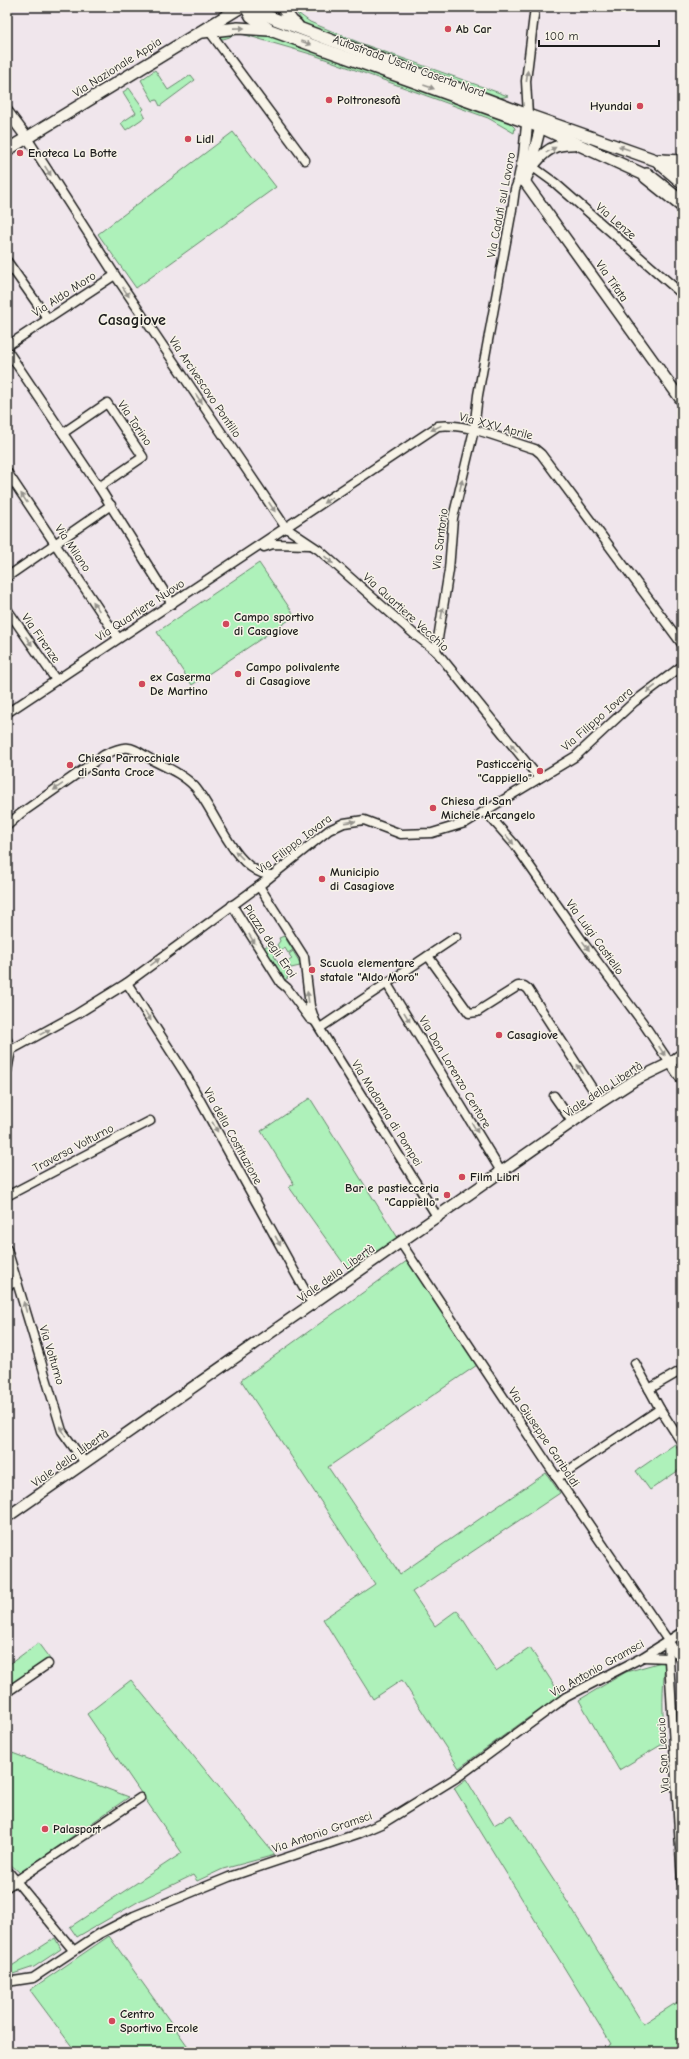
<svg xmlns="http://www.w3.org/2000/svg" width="689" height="2059" viewBox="0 0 689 2059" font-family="'Comic Neue',sans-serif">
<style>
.green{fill:#aef1ba;stroke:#65866b}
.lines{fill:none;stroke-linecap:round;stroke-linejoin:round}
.minor-casing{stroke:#1c1c1c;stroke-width:11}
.tertiary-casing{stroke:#1c1c1c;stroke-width:13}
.secondary-casing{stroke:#1c1c1c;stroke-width:14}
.motorway-casing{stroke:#1c1c1c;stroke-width:18}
.minor{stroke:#f7f3e8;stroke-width:8}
.tertiary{stroke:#f7f3e8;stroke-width:10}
.secondary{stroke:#f7f3e8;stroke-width:11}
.motorway{stroke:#f7f3e8;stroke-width:15}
.oneway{fill:#94928c}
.poi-dot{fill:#d1495b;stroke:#f7f3e8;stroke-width:1.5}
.labels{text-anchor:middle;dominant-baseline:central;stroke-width:3;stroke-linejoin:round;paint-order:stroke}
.poi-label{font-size:12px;font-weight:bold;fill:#1c1c1c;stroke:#f7f3e8;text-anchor:start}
.street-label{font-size:12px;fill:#1c1c1c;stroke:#f7f3e8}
.district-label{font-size:16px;font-weight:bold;fill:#1c1c1c;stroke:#f7f3e8}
</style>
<rect width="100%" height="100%" fill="#f0e6ec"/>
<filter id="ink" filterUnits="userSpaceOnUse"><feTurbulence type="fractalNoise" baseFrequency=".025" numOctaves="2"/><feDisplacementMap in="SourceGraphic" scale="8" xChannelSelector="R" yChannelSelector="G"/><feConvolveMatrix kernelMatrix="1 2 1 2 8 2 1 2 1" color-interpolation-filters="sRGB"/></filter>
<g filter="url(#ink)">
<!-- green -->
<g class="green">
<path d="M293 7H304L305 9 299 14 310 22 360 43 508 96 500 98 358 46 307 25 303 23Z"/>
<path d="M236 31 270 35 506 119 515 128 514 133 488 118 314 55 242 34C234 33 229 39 221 39L219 35Z"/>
<path d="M155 70 168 90 191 75 195 80 160 106 157 100 153 101 141 80Z"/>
<path d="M129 88 144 109 142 111 145 117 126 130 121 123 136 113 123 92Z"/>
<path d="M233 132 276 187 136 288 98 234Z"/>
<path d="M259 563 295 616 192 685 157 632Z"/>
<path d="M284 936 293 950 288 953 285 948 281 951 277 945 280 941 279 938Z"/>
<path d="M268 945 270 948 274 946 278 952 274 956 280 966 285 963 289 969 287 973 288 978 283 981 262 949Z"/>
<path d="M293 951 299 961 300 966 291 968 287 962 292 959 289 954Z"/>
<path d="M310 1098 398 1238 349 1271 289 1187 294 1184 261 1131Z"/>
<path d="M411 1258 480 1363 328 1467 400 1574 546 1473 560 1493 412 1592 435 1626 457 1610 496 1671 530 1648 562 1697 528 1718 459 1768 402 1680 373 1699 323 1619 375 1584 241 1380Z"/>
<path d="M675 1444 682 1455V1468L650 1490 636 1471Z"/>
<path d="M38 1643 50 1659 7 1688V1666Z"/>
<path d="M665 1661C663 1688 661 1715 666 1742L619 1770 579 1700 626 1672Z"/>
<path d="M131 1680 275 1855 223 1869 197 1881 193 1875 141 1900 77 1937 70 1927 182 1853 87 1714Z"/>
<path d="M678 1713H682V1778Z"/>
<path d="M7 1751 129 1797 20 1873 7 1861Z"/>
<path d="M466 1779 494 1825 511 1815 560 1890 643 2024 682 1999V2052H599L611 2044 454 1788Z"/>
<path d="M109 1936 192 2052H76L30 1990Z"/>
<path d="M55 1938 61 1949 34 1967 7 1976V1969Z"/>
</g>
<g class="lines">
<defs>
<g id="minor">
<path d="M207 28 305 160"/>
<path d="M528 115 526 81 535 7"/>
<path d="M27 138 115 275 286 528 319 550 414 634 436 651 539 778"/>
<path d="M533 167 555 183 682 294"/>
<path d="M7 261 48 319"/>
<path d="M7 346 115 275"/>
<path d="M7 350 99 487 172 604"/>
<path d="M63 433 107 403 143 457 99 487"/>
<path d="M7 472 118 638"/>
<path d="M264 547 273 544 310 545"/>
<path d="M7 577 111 505"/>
<path d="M7 609 56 680"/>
<path d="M436 651 449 570 453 518 474 430 478 395 513 204 515 189 519 179"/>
<path d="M7 713 438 426C466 422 507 441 535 449L541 454 682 644"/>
<path d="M485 811 515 845 585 945 643 1023 682 1081"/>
<path d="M7 826 20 814 104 755C130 742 131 748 154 761 168 768 184 775 195 787 217 813 234 872 271 875"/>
<path d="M232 905 281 983 287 988 310 1019 315 1021 310 1006 304 957 259 886"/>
<path d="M428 956 469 1013 477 1012 518 986H524L528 989 601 1102"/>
<path d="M127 983 186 1075 313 1305"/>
<path d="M387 984 502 1173"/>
<path d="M315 1021 438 1218"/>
<path d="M320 1028 456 937"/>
<path d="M7 1040 11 1050"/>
<path d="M11 1050 77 1014 127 983 259 886 329 830 344 823 364 820 401 834 432 833 465 823 576 756 634 702 682 666"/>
<path d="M7 1071 11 1050"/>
<path d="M554 1096 573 1123"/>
<path d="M7 1196 150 1121"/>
<path d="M401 1243 549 1466 682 1661"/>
<path d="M7 1249 62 1431 85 1463"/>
<path d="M7 1286 17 1281"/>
<path d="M649 1389 682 1370"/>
<path d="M660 1409 682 1443"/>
<path d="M557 1478 660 1409 635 1363"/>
<path d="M668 1643 682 1883"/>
<path d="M644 1657 669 1658"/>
<path d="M7 1692 48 1664"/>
<path d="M7 1870 73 1950"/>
<path d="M7 1887 140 1798"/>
<path d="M7 1982 33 1978 99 1934 134 1916 229 1877 360 1833 383 1823 459 1776 566 1697 643 1657 682 1632"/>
</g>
<g id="tertiary">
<path d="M7 111 27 138"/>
<path d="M528 115 524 155 519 179 525 182 682 401"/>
<path d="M529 171 542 121"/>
<path d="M525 182C528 170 543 151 555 147 562 144 570 145 577 144"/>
<path d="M7 1517 601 1102 635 1080 670 1063 682 1054"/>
</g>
<g id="secondary">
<path d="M246 7 251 16 270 30 540 127 647 176"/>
<path d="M249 7 275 19 528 115 661 162"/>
<path d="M282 7 292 21 297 25"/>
<path d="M203 32 238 28 269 30"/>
<path d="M7 150 241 7"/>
</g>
<g id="motorway">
<path d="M661 162 682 180"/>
<path d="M661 162 682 163"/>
<path d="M647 176 682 204"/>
</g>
</defs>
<!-- minor casing -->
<use href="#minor" class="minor-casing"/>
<!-- tertiary casing -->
<use href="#tertiary" class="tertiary-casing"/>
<!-- secondary casing -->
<use href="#secondary" class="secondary-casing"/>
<!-- motorway casing -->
<use href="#motorway" class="motorway-casing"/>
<!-- minor -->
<use href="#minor" class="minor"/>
<!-- tertiary -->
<use href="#tertiary" class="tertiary"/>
<!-- secondary -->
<use href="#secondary" class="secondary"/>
<!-- motorway -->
<use href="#motorway" class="motorway"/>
</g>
<!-- one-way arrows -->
<defs><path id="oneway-solid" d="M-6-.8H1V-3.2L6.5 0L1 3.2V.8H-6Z"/></defs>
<g class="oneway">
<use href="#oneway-solid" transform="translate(239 28) rotate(-1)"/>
<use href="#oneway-solid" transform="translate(306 43) rotate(20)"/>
<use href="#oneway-solid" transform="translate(527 76) rotate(-84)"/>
<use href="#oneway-solid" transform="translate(429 87) rotate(20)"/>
<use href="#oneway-solid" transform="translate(624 148) rotate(-160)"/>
<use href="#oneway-solid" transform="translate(551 150) rotate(-29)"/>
<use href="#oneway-solid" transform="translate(48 171) rotate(57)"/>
<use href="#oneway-solid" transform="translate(126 292) rotate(56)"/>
<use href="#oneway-solid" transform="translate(199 399) rotate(56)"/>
<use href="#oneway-solid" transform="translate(436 428) rotate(154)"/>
<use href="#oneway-solid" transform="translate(461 485) rotate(-77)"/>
<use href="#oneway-solid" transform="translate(24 498) rotate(-124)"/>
<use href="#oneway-solid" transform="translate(328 500) rotate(146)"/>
<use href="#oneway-solid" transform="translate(272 507) rotate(56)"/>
<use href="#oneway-solid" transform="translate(329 560) rotate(41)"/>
<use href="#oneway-solid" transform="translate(96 606) rotate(-124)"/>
<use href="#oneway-solid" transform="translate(442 613) rotate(-81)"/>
<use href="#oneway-solid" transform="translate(29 641) rotate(55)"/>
<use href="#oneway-solid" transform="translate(651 689) rotate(143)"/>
<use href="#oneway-solid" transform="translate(514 748) rotate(-129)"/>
<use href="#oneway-solid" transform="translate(58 787) rotate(145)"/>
<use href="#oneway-solid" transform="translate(350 822) rotate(-7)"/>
<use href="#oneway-solid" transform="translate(510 840) rotate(49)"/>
<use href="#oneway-solid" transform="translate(239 855) rotate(-134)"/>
<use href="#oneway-solid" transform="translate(252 939) rotate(58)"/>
<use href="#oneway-solid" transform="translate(586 946) rotate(54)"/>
<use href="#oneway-solid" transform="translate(155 962) rotate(-37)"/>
<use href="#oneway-solid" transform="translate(308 997) rotate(-98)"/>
<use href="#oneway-solid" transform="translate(148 1016) rotate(57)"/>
<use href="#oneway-solid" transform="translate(407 1017) rotate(59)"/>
<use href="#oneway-solid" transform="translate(45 1032) rotate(-29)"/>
<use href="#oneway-solid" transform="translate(662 1051) rotate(56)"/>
<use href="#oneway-solid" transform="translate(580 1069) rotate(-122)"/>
<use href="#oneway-solid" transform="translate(215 1127) rotate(61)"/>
<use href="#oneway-solid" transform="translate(475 1128) rotate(59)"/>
<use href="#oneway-solid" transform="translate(278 1241) rotate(61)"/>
<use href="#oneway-solid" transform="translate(25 1307) rotate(-106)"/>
<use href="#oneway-solid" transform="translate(63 1431) rotate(-117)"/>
</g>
</g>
<!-- markers -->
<g class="poi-dot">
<circle cx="448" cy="29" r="4"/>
<circle cx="329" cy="100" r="4"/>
<circle cx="640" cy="106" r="4"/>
<circle cx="188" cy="139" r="4"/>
<circle cx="20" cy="153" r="4"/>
<circle cx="226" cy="624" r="4"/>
<circle cx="238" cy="674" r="4"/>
<circle cx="142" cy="684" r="4"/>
<circle cx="70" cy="765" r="4"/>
<circle cx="540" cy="771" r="4"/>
<circle cx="433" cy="808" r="4"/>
<circle cx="322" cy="879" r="4"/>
<circle cx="312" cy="970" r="4"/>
<circle cx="499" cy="1035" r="4"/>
<circle cx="462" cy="1177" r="4"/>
<circle cx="447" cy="1195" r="4"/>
<circle cx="45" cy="1829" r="4"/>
<circle cx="112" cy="2021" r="4"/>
</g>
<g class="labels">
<!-- poi labels -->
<g class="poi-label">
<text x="456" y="29">Ab Car</text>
<text x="337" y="100">Poltronesofà</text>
<text x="632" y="106" text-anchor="end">Hyundai</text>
<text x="196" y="139">Lidl</text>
<text x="28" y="153">Enoteca La Botte</text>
<text x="234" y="617">Campo sportivo<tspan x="234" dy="14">di Casagiove</tspan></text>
<text x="246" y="667">Campo polivalente<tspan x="246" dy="14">di Casagiove</tspan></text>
<text x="150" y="677">ex Caserma<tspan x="150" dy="14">De Martino</tspan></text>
<text x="78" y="758">Chiesa Parrocchiale<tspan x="78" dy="14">di Santa Croce</tspan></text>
<text x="532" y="764" text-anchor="end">Pasticceria<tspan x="532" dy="14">"Cappiello"</tspan></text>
<text x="441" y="801">Chiesa di San<tspan x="441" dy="14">Michele Arcangelo</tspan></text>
<text x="330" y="872">Municipio<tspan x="330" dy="14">di Casagiove</tspan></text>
<text x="320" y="963">Scuola elementare<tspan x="320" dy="14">statale "Aldo Moro"</tspan></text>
<text x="507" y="1035">Casagiove</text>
<text x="470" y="1177">Film Libri</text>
<text x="439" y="1188" text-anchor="end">Bar e pastiecceria<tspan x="439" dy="14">"Cappiello"</tspan></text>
<text x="53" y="1829">Palasport</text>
<text x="120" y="2014">Centro<tspan x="120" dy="14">Sportivo Ercole</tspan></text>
</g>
<!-- street labels -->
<g class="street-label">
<text transform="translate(409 66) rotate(20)">Autostrada Uscita Caserta Nord</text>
<text transform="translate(117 67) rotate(-32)">Via Nazionale Appia</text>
<text transform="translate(501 205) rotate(-79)">Via Caduti sul Lavoro</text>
<text transform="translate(616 221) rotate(41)">Via Lenze</text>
<text transform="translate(612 281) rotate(55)">Via Tifata</text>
<text transform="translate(64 294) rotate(-33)">Via Aldo Moro</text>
<text transform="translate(205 387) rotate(56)">Via Arcivescovo Pontillo</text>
<text transform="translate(135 423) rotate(56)">Via Torino</text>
<text transform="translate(496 426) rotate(15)">Via XXV Aprile</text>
<text transform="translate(440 539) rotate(-83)">Via Santorio</text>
<text transform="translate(73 548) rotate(56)">Via Milano</text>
<text transform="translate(140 610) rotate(-33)">Via Quartiere Nuovo</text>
<text transform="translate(406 612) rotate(42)">Via Quartiere Vecchio</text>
<text transform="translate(41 638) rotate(55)">Via Firenze</text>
<text transform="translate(597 719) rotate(-41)">Via Filippo Iovara</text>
<text transform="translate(294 844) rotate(-37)">Via Filippo Iovara</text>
<text transform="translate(595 937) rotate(54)">Via Luigi Castiello</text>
<text transform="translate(270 941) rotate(56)">Piazza degli Eroi</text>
<text transform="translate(455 1072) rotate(59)">Via Don Lorenzo Centore</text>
<text transform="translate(603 1089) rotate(-33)">Viale della Libertà</text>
<text transform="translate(387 1113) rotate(58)">Via Madonna di Pompei</text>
<text transform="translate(233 1136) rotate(61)">Via della Costituzione</text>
<text transform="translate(73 1148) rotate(-28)">Traversa Volturno</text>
<text transform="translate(336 1273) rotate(-35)">Viale della Libertà</text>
<text transform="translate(52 1355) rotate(73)">Via Volturno</text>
<text transform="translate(544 1437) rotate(56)">Via Giuseppe Garibaldi</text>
<text transform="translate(70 1458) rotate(-35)">Viale della Libertà</text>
<text transform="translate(597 1668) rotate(-29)">Via Antonio Gramsci</text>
<text transform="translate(663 1755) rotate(-93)">Via San Leucio</text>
<text transform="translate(322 1832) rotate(-19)">Via Antonio Gramsci</text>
</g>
<!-- district labels -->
<g class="district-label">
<text x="132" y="320">Casagiove</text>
</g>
</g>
<!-- margin -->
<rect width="689" height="2059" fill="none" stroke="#f7f3e8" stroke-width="24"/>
<rect x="12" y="12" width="665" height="2035" fill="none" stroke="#1c1c1c" stroke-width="1.5" filter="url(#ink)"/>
<!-- scale -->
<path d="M539 40v6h120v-6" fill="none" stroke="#1c1c1c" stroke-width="2"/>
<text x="545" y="40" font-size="12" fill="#1c1c1c" stroke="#f7f3e8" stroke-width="3" paint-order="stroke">100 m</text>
</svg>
